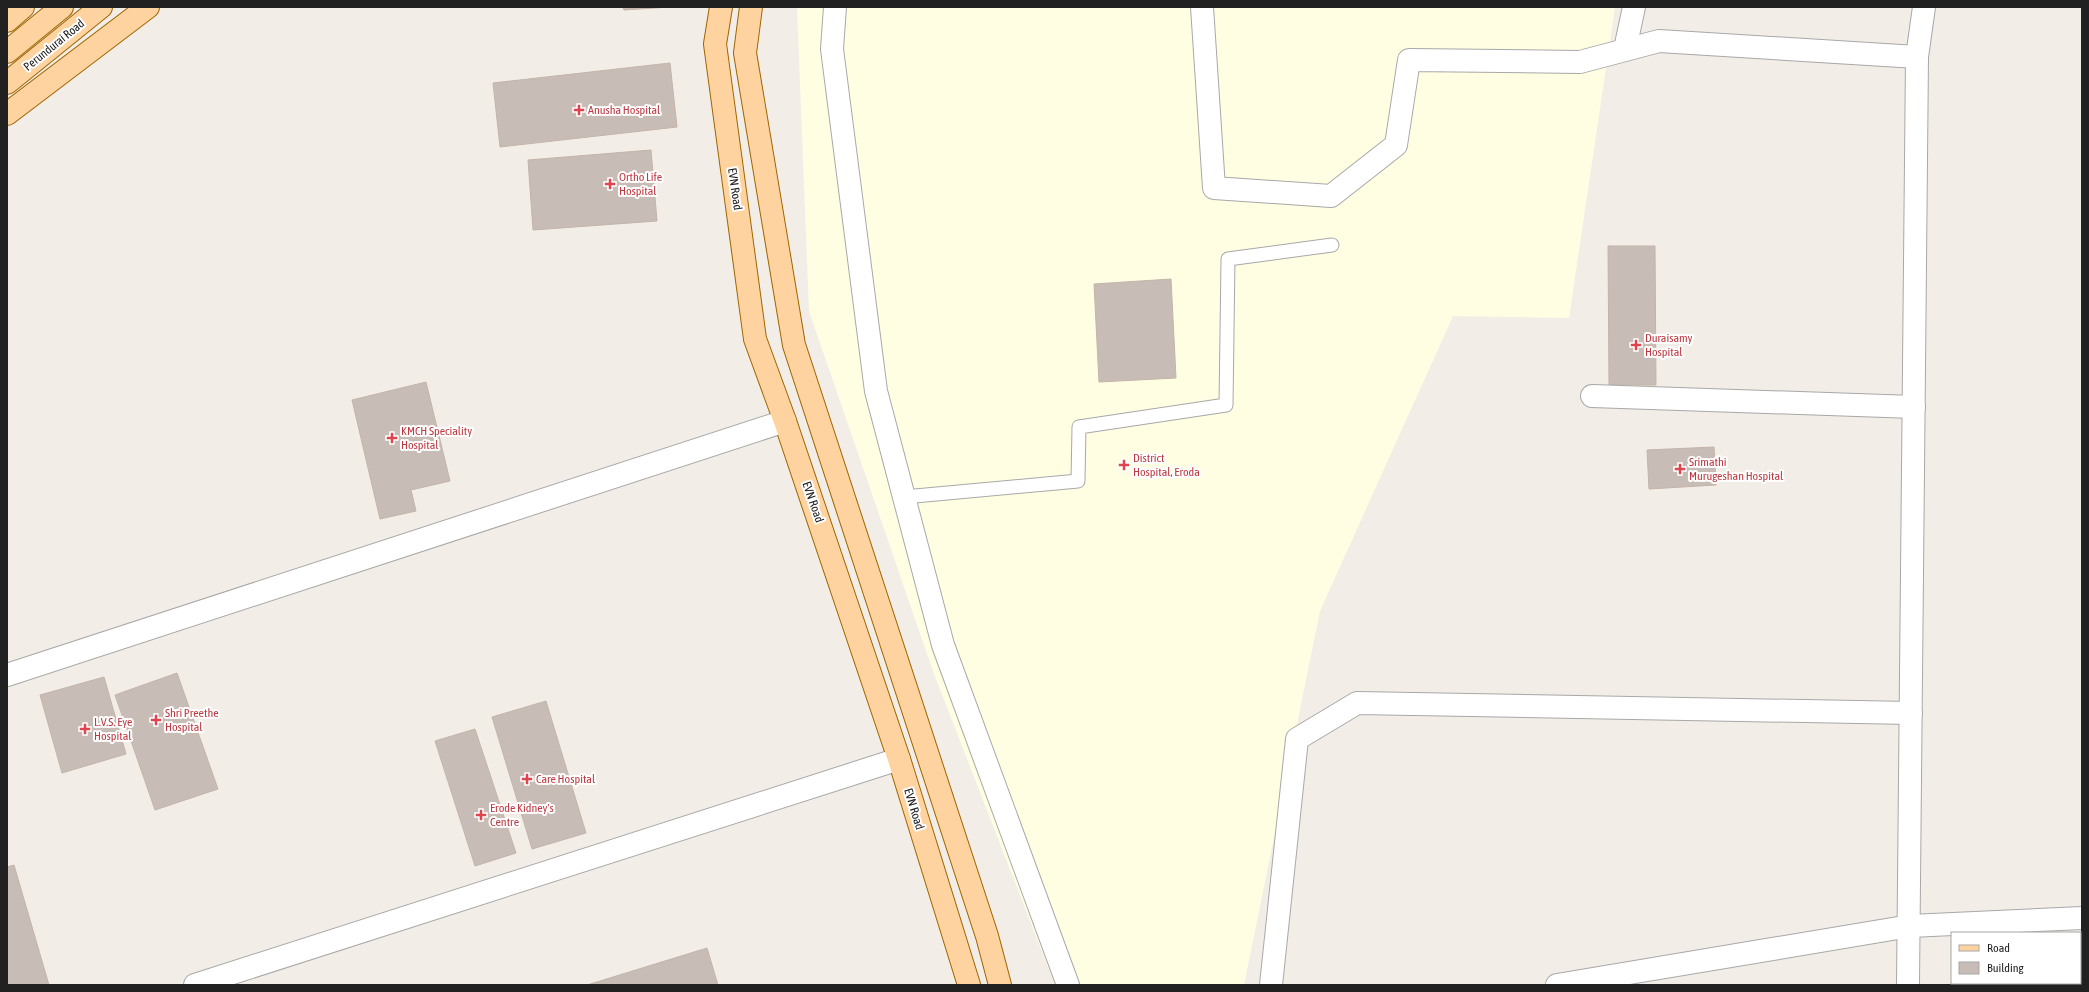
<svg xmlns="http://www.w3.org/2000/svg" width="2089" height="992" viewBox="0 0 2089 992" font-family="'Asap Condensed',sans-serif">
<style>
.education{fill:#fffee3}
.building{fill:#c7bdb6;stroke:#c4b4a9}
.lines{fill:none;stroke-linecap:round;stroke-linejoin:round}
.service-casing{stroke:#a8a8a8;stroke-width:15}
.minor-casing{stroke:#a8a8a8;stroke-width:24}
.primary-casing{stroke:#9e6500;stroke-width:24}
.service{stroke:#fff;stroke-width:13}
.minor{stroke:#fff;stroke-width:22}
.primary{stroke:#ffd39f;stroke-width:22}
.health-dot{fill:#e0444e;stroke:#fff;stroke-width:1.5}
.labels{text-anchor:middle;dominant-baseline:central;stroke-width:4;stroke-linejoin:round;paint-order:stroke}
.street-label{font-size:12px;fill:#212121;stroke:#fff}
.health-label{font-size:12px;fill:#be3a42;stroke:#fff;text-anchor:start}
</style>
<rect width="100%" height="100%" fill="#f2eee7"/>
<!-- education -->
<path class="education" d="M797 7H1615L1569 318 1453 316 1320 611 1244 985H1055L934 674 809 311Z"/>
<!-- building -->
<g class="building">
<path d="M623 7H670L624 10Z"/>
<path d="M670 63 677 127 500 147 493 83Z"/>
<path d="M651 150 657 221 533 230 528 160Z"/>
<path d="M1608 246H1655L1656 385H1609Z"/>
<path d="M1171 279 1176 378 1099 382 1094 284Z"/>
<path d="M426 382 450 481 411 490 416 511 380 519 352 400Z"/>
<path d="M1714 447 1716 485 1649 489 1647 450Z"/>
<path d="M177 673 218 789 155 810 115 695Z"/>
<path d="M104 677 126 754 62 773 40 695Z"/>
<path d="M546 701 586 833 532 849 492 717Z"/>
<path d="M475 729 516 853 475 866 435 741Z"/>
<path d="M14 865 49 985H7V867Z"/>
<path d="M707 948 718 985H587Z"/>
</g>
<g class="lines">
<defs>
<path id="service" d="M904 497 1078 481 1079 427 1226 405 1228 259 1332 245"/>
<g id="minor">
<path d="M835 7 832 49 876 391 943 645 1068 985"/>
<path d="M1202 7 1214 188 1331 196 1396 145 1409 60 1580 62 1659 41 1917 57"/>
<path d="M1625 49 1634 7"/>
<path d="M1592 396 1914 407"/>
<path d="M7 675 785 421"/>
<path d="M195 985 899 759"/>
<path d="M1271 985 1297 739 1357 703 1911 713"/>
<path d="M1557 985 1910 926 2082 918"/>
<path d="M1908 985 1917 57 1924 7"/>
</g>
<g id="primary">
<path d="M721 7 715 44 755 339 785 421 899 759 969 985"/>
<path d="M751 7 745 53 794 345 987 936 1000 985"/>
<path d="M7 21 23 7"/>
<path d="M7 52 62 7"/>
<path d="M7 83 101 7"/>
<path d="M7 114 148 7"/>
</g>
</defs>
<!-- service casing -->
<use href="#service" class="service-casing"/>
<!-- minor casing -->
<use href="#minor" class="minor-casing"/>
<!-- primary casing -->
<use href="#primary" class="primary-casing"/>
<!-- service -->
<use href="#service" class="service"/>
<!-- minor -->
<use href="#minor" class="minor"/>
<!-- primary -->
<use href="#primary" class="primary"/>
</g>
<!-- markers -->
<g class="health-dot">
<path d="M577 104h4v4h4v4h-4v4h-4v-4h-4v-4h4z"/>
<path d="M608 178h4v4h4v4h-4v4h-4v-4h-4v-4h4z"/>
<path d="M1634 339h4v4h4v4h-4v4h-4v-4h-4v-4h4z"/>
<path d="M390 432h4v4h4v4h-4v4h-4v-4h-4v-4h4z"/>
<path d="M1122 459h4v4h4v4h-4v4h-4v-4h-4v-4h4z"/>
<path d="M1678 463h4v4h4v4h-4v4h-4v-4h-4v-4h4z"/>
<path d="M154 714h4v4h4v4h-4v4h-4v-4h-4v-4h4z"/>
<path d="M83 723h4v4h4v4h-4v4h-4v-4h-4v-4h4z"/>
<path d="M525 773h4v4h4v4h-4v4h-4v-4h-4v-4h4z"/>
<path d="M479 809h4v4h4v4h-4v4h-4v-4h-4v-4h4z"/>
</g>
<g class="labels">
<!-- street labels -->
<g class="street-label">
<text transform="translate(54 45) rotate(-39)">Perundurai Road</text>
<text transform="translate(735 189) rotate(82)">EVN Road</text>
<text transform="translate(813 502) rotate(71)">EVN Road</text>
<text transform="translate(914 809) rotate(73)">EVN Road</text>
</g>
<!-- health labels -->
<g class="health-label">
<text x="588" y="110">Anusha Hospital</text>
<text x="619" y="177">Ortho Life<tspan x="619" dy="14">Hospital</tspan></text>
<text x="1645" y="338">Duraisamy<tspan x="1645" dy="14">Hospital</tspan></text>
<text x="401" y="431">KMCH Speciality<tspan x="401" dy="14">Hospital</tspan></text>
<text x="1133" y="458">District<tspan x="1133" dy="14">Hospital, Eroda</tspan></text>
<text x="1689" y="462">Srimathi<tspan x="1689" dy="14">Murugeshan Hospital</tspan></text>
<text x="165" y="713">Shri Preethe<tspan x="165" dy="14">Hospital</tspan></text>
<text x="94" y="722">L.V.S. Eye<tspan x="94" dy="14">Hospital</tspan></text>
<text x="536" y="779">Care Hospital</text>
<text x="490" y="808">Erode Kidney's<tspan x="490" dy="14">Centre</tspan></text>
</g>
</g>
<!-- border -->
<rect width="2089" height="992" fill="none" stroke="#212121" stroke-width="16"/>
<!-- legend -->
<rect x="1951" y="932" width="130" height="52" fill="#ffffff" stroke="#a6a6a6"/>
<rect x="1959" y="945" width="20" height="6" fill="#ffd39f" stroke="#a6a6a6"/>
<text x="1987" y="952" font-size="12" fill="#212121">Road</text>
<rect x="1959" y="962" width="20" height="12" fill="#c7bdb6" stroke="#a6a6a6"/>
<text x="1987" y="972" font-size="12" fill="#212121">Building</text>
</svg>
